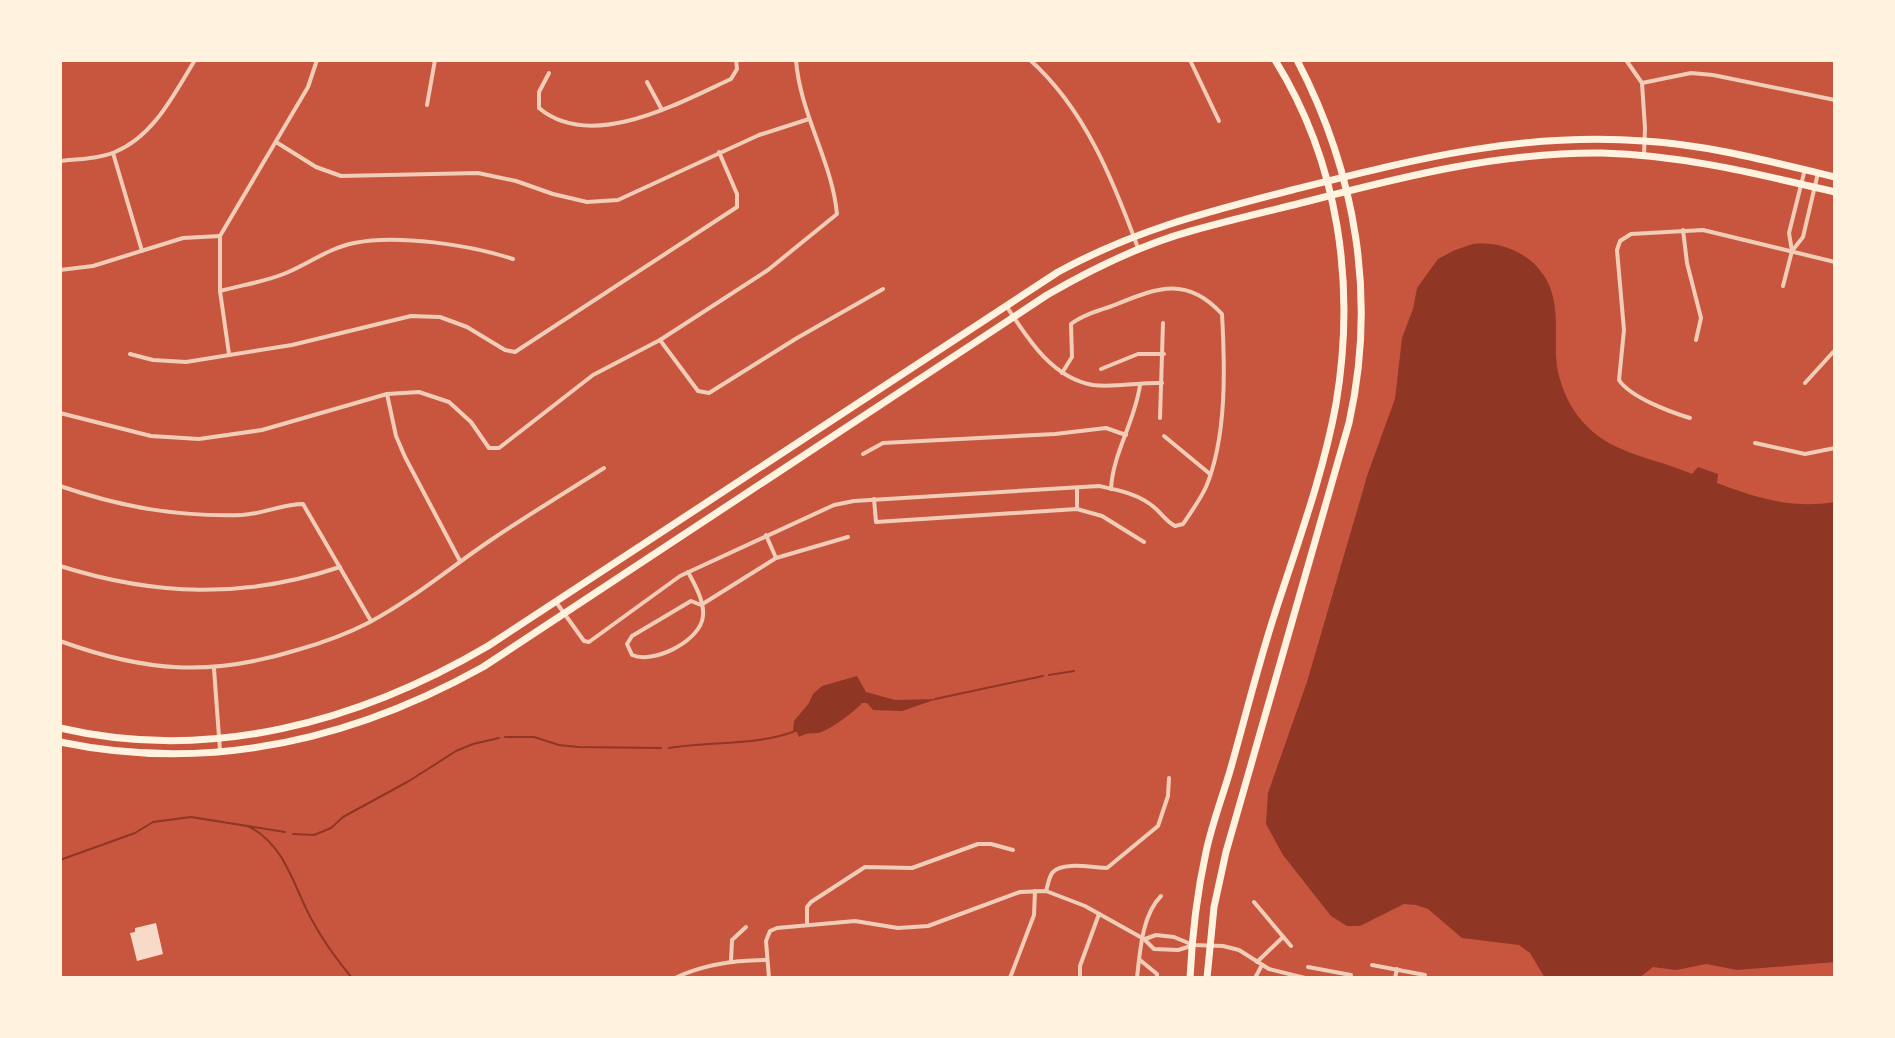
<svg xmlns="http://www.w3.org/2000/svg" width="1895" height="1038" viewBox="0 0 1895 1038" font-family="'IBM Plex Serif',serif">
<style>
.water{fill:#8f3625}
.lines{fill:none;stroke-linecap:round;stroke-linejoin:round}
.stream{stroke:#8f3625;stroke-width:2}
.building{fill:#f7dbc8}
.minor{stroke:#f1ccb7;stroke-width:4}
.primary{stroke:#fff3e0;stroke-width:7}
</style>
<rect width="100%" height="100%" fill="#c8553d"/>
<!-- water -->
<g class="water">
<path d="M1473 244C1509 240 1545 261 1553 297 1559 322 1553 347 1558 372 1562 389 1570 408 1582 421 1609 454 1656 458 1692 474L1698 467 1715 473 1718 474 1717 483C1757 498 1791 509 1835 502V962L1737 970 1706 964 1676 970 1653 967 1639 978H1545L1530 953 1519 945 1462 938 1428 909 1416 905 1404 904 1360 926H1347L1331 916 1283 855 1266 824 1268 793 1307 682 1368 473 1395 399 1402 338 1413 309 1417 288 1438 259 1455 250Z"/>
<path d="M857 676 866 692 895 700 937 699 902 711 873 710 867 703H862C857 710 827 732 818 733 809 734 808 732 799 737L797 732H793L794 721 809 703 813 694 822 686Z"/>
</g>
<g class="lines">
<!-- stream -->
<g class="stream">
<path d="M1049 675 1074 671"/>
<path d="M935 699 1043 676"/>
<path d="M505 737H534L559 745 578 747 661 748"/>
<path d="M669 748C711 741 752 746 793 732"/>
<path d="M248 826C287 846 293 887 313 922 324 942 337 960 352 978"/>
<path d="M293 834 314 835 331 828 343 817 409 781 456 751 473 744 499 738"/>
<path d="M60 860 135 833 153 822 191 817 285 832"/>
</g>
</g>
<!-- building -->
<path class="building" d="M156 923 163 954 137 961 130 933 135 932V928Z"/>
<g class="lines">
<!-- minor -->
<g class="minor">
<path d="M1030 60C1085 109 1113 180 1138 248"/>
<path d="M1190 60 1219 121"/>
<path d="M1418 60H1420"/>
<path d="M1626 60 1642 83 1645 128 1644 156"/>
<path d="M549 73 539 92V108C591 152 679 103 731 79L737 69 736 60"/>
<path d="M647 82 661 108"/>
<path d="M1642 83 1691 73 1713 75 1835 100"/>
<path d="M427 105 435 60"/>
<path d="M276 142 316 167 341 176 478 173 516 181 553 194 587 202 618 200 759 135 809 119"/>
<path d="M113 153 142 251"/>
<path d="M60 161C78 159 98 159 115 152 154 136 174 94 195 60"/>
<path d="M1683 230 1687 263 1701 318 1696 340"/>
<path d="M1792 251 1789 233 1805 169"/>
<path d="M60 270 93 266 183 238 220 236"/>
<path d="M1783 286 1792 251 1803 237 1818 173"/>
<path d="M220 291C241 285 265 282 286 273 308 264 329 248 354 243 397 234 471 245 513 259"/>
<path d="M1007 307C1028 339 1052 378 1093 385 1114 388 1141 382 1162 383"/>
<path d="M660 340 698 391 709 393 797 338 883 289"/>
<path d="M130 354 153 360 186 362 292 345 411 316 440 317 467 327 505 350 515 352 737 207V194L719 152"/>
<path d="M229 354 220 291V236L308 87 317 60"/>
<path d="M1101 369 1138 354H1164"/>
<path d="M1805 383 1835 350"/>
<path d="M387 394 396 436 405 457 460 561"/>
<path d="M60 413 151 436 199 439 262 430 387 394 419 392 449 402 471 422 489 448H499L593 375 660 340 768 270 837 214C832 161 800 114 796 60"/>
<path d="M1160 418 1163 323"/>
<path d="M1690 418C1670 412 1630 397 1619 380L1624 330 1617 250 1620 241 1631 234 1703 230 1835 262"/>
<path d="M1164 436 1210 474"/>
<path d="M1755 443 1805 454 1835 448"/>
<path d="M863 454 883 443 1055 434 1106 428 1126 435"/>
<path d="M60 486C121 507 177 517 242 515 263 514 283 504 303 504L371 621"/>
<path d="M1077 488V509"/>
<path d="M1111 489C1113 452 1135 422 1140 385"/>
<path d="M874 499 876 522 1077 509 1102 516 1144 542"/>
<path d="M766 535 776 558"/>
<path d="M60 566C155 596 244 599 340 567"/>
<path d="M688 572C695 585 707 605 702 621 695 643 653 664 632 655L627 644 632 636 691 601 701 605 776 558 848 537"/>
<path d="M556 602 584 641 589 642 680 576 834 505 854 501 1099 486C1118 490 1140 494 1155 508 1162 514 1166 521 1175 526L1183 524C1191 512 1200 500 1206 487 1227 437 1225 367 1222 314 1185 274 1155 289 1112 306 1098 311 1082 315 1071 324L1072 357 1062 373"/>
<path d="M60 641C145 672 210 677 297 650 322 643 347 634 370 622 413 599 451 567 491 540 528 515 566 492 604 468"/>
<path d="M214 669 220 750"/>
<path d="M1046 891C1048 885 1049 876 1053 872 1063 861 1094 868 1107 868L1158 826 1168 796 1169 778"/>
<path d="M1254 902 1291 946"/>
<path d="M807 925V907L811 902 865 867 912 868 978 844H991L1013 850"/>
<path d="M1145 939 1156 935 1174 937 1193 945 1223 946 1239 950 1269 969 1305 978"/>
<path d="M1140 960 1157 974V978"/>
<path d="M731 961 732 940 746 927"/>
<path d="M1257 962 1283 937"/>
<path d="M1372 965 1425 975"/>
<path d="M1308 967 1351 975"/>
<path d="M675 978C704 964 735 960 767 960"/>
<path d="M769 978 766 941 770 931 777 928 855 921 898 928 928 926 1020 892 1046 891 1085 906 1144 939 1154 949 1178 950 1191 946"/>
<path d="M1010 978 1034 915 1035 891"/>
<path d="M1080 978V966L1099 914"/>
<path d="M1137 978C1140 951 1142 915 1161 896"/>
<path d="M1255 978 1262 965"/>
<path d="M1395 978 1397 969"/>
</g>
<!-- primary -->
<g class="primary">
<path d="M60 728C210 763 359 722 488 646L1058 272C1135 230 1207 212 1292 190 1412 160 1518 132 1644 141 1710 145 1772 162 1835 177"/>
<path d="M60 742C209 773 352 740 483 667L1047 295C1092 269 1140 245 1191 231 1230 220 1269 211 1309 201 1405 176 1501 152 1602 153 1682 155 1758 174 1835 192"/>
<path d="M1190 978C1192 936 1197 893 1206 852 1212 824 1222 798 1230 771 1245 718 1258 665 1275 613 1297 545 1323 475 1336 404 1356 285 1339 163 1275 60"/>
<path d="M1207 978 1214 907 1226 852 1349 423C1377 298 1356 173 1297 60"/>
</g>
</g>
<!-- border -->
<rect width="1895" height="1038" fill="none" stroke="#fff3e0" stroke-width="124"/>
</svg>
